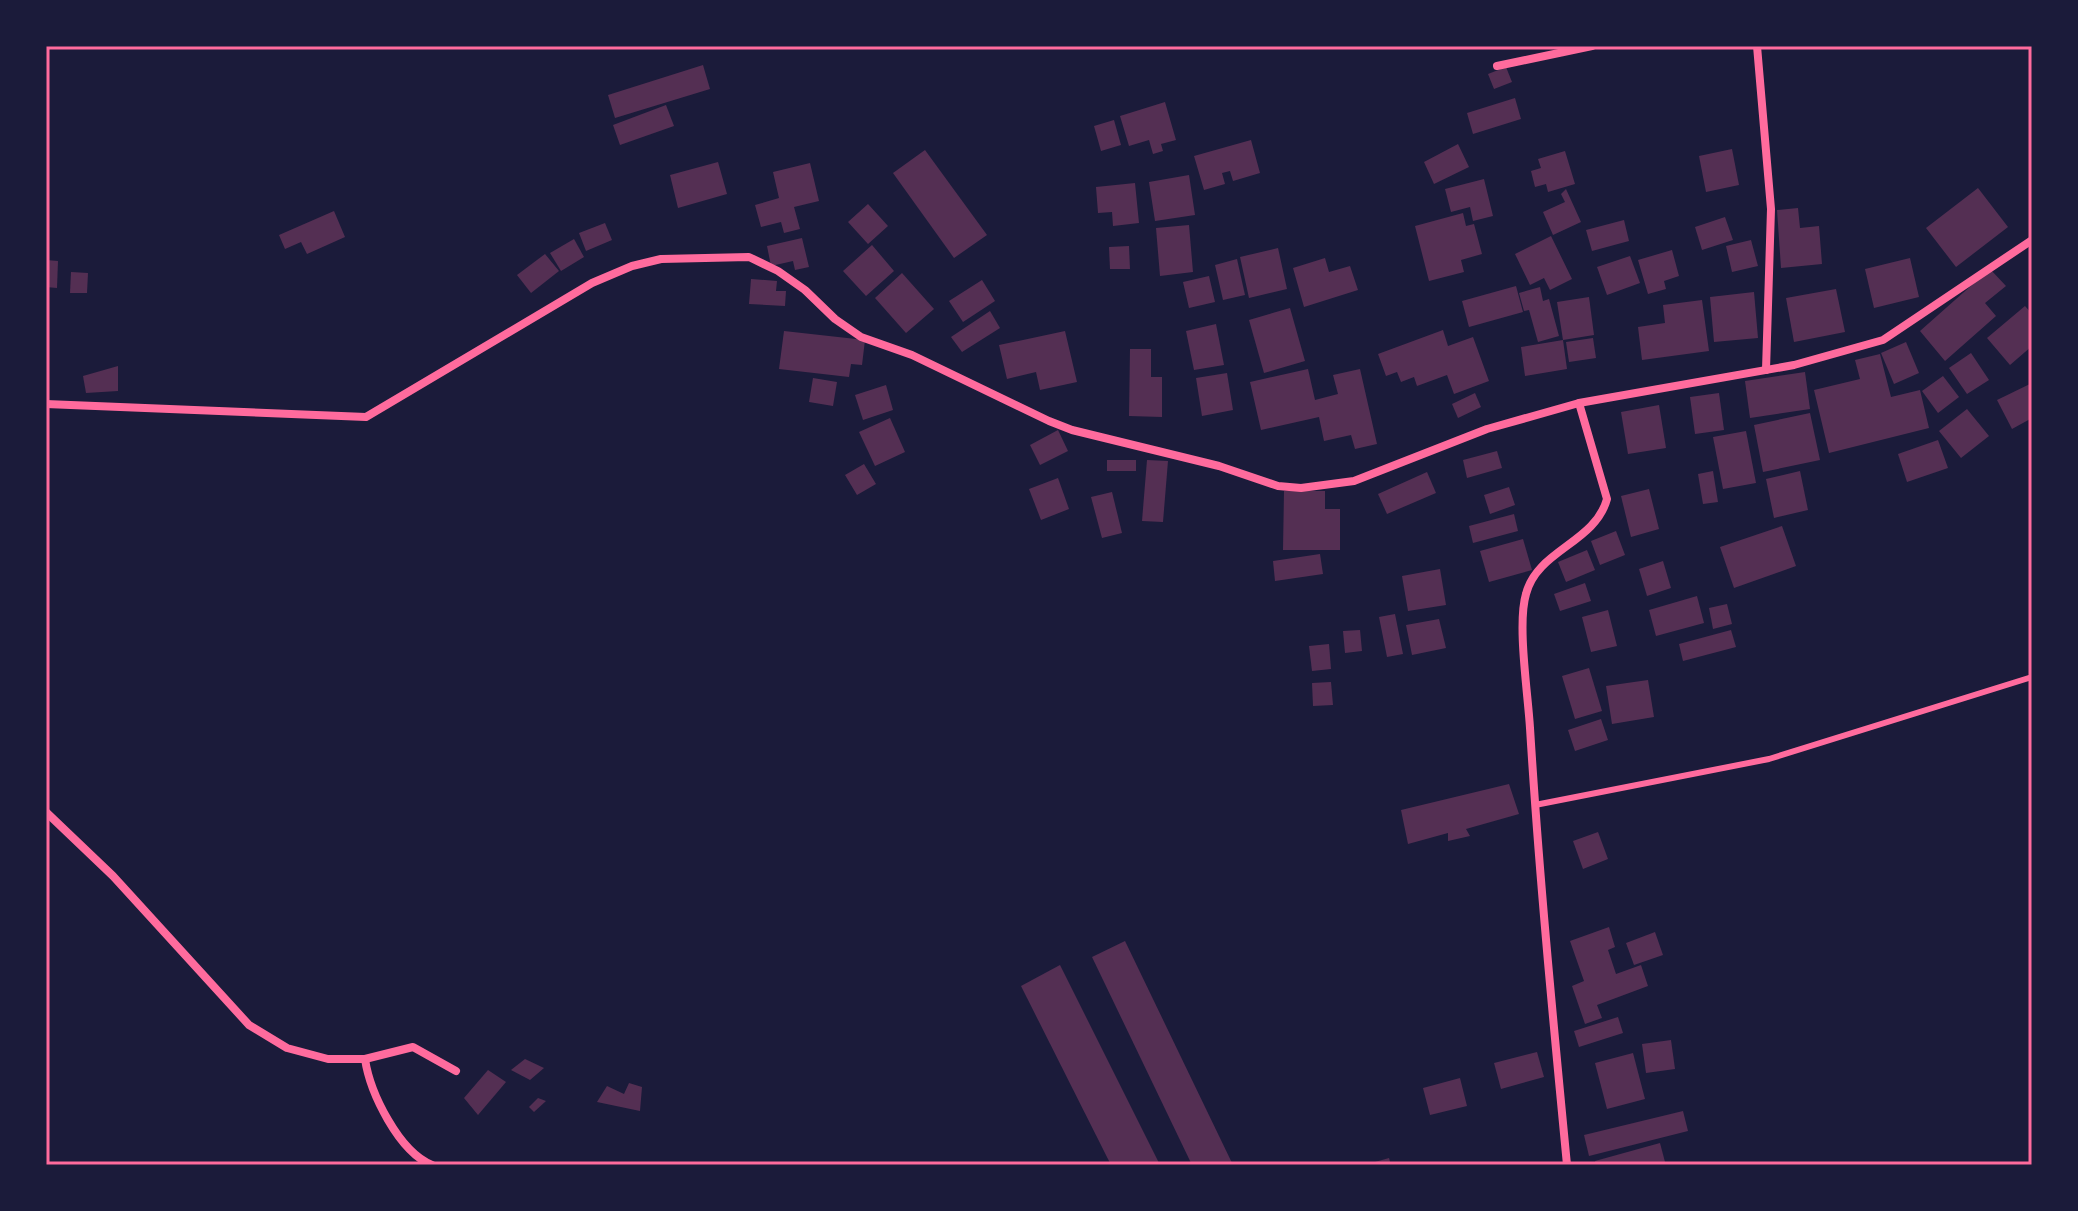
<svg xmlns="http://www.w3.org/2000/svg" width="2078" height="1211" viewBox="0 0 2078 1211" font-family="Ubuntu,sans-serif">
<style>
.building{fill:#542f53}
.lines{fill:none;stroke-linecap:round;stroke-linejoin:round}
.service{stroke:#ff6b9d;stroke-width:6}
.minor{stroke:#ff6b9d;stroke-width:8}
.neatline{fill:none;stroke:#ff6b9d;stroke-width:3}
</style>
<rect width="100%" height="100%" fill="#1b1b3a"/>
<!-- building -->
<g class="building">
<path d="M703 65 710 89 615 118 608 95Z"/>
<path d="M1506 67 1512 82 1494 89 1488 74Z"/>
<path d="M1515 98 1521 119 1473 134 1467 113Z"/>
<path d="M1165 102 1176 140 1161 144 1163 151 1153 154 1149 140 1129 146 1120 116Z"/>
<path d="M666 105 674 126 620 145 613 125Z"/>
<path d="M1114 120 1121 145 1101 151 1094 126Z"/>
<path d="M1251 140 1260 173 1233 181 1230 171 1222 173 1225 184 1204 190 1194 156Z"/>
<path d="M1458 144 1469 167 1434 184 1424 162Z"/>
<path d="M1732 149 1739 185 1706 192 1699 156Z"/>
<path d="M925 150 987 235 954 258 893 173Z"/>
<path d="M1565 151 1575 184 1548 192 1546 184 1535 187 1531 171 1541 168 1538 159Z"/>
<path d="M718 162 727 194 678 208 670 175Z"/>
<path d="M810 163 819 201 794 207 800 229 784 233 781 222 761 227 755 205 779 198 773 172Z"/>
<path d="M1189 175 1195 215 1155 221 1149 182Z"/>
<path d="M1484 179 1493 216 1473 221 1470 207 1451 212 1445 189Z"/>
<path d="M1135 183 1139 223 1113 226 1112 212 1098 213 1096 187Z"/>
<path d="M1978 188 2008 227 1956 267 1926 228Z"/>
<path d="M1566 189 1581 222 1553 235 1543 212 1565 202 1561 194Z"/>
<path d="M868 204 888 226 868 244 848 222Z"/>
<path d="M1798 208 1800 228 1819 226 1822 264 1781 268 1777 210Z"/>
<path d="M334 211 345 237 307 254 301 242 285 249 279 235Z"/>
<path d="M1463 213 1466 226 1474 224 1482 254 1461 260 1464 272 1429 281 1415 226Z"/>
<path d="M1725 217 1733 240 1702 250 1695 227Z"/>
<path d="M1624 220 1629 241 1592 251 1586 230Z"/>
<path d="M605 223 612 240 586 251 579 233Z"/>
<path d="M1189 225 1193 272 1160 276 1156 228Z"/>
<path d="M1551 236 1572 279 1550 290 1544 278 1530 285 1515 254Z"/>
<path d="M802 238 809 267 795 270 793 261 771 266 767 246Z"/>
<path d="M574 239 584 257 561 271 550 253Z"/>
<path d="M1751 240 1758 266 1732 272 1726 246Z"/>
<path d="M872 245 894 271 866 296 843 271Z"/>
<path d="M1129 246 1130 269H1110L1109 247Z"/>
<path d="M1278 248 1287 289 1249 298 1240 257Z"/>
<path d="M1672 250 1679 276 1664 281 1666 289 1648 294 1638 260Z"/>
<path d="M545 254 559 271 531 293 517 275Z"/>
<path d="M1630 256 1640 283 1607 295 1597 267Z"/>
<path d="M1325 258 1329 272 1350 266 1358 290 1304 307 1293 268Z"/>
<path d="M1910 258 1919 297 1874 308 1865 269Z"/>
<path d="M1237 259 1245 295 1223 300 1215 265Z"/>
<path d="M46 260 58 261 57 288 46 287Z"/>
<path d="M1990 269 2006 286 1985 303 1996 316 1945 361 1920 331Z"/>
<path d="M71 272 88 273 87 293H70Z"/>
<path d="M902 273 934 309 906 333 875 298Z"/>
<path d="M1209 276 1215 302 1189 308 1183 282Z"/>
<path d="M751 279 777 281 776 291H786L785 306 749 304Z"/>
<path d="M982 280 995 301 963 322 949 301Z"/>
<path d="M1516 286 1523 312 1469 327 1462 301Z"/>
<path d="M1540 287 1543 301 1549 299 1559 336 1538 342 1529 310 1524 311 1519 293Z"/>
<path d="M1836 289 1845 332 1794 342 1786 298Z"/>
<path d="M1754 292 1758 338 1714 342 1710 297Z"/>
<path d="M1589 297 1594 335 1563 340 1557 302Z"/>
<path d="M1702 300 1709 351 1642 360 1638 327 1665 323 1663 305Z"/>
<path d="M2025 306 2032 314V346L2010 365 1987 338Z"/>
<path d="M1290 308 1305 361 1264 373 1249 320Z"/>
<path d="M990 311 1000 328 962 352 951 337Z"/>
<path d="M1216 324 1224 365 1194 370 1186 331Z"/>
<path d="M1443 330 1448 346 1473 337 1489 381 1454 394 1447 375 1417 386 1414 377 1401 382 1397 372 1386 376 1378 354Z"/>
<path d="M784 331 865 340 862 365 851 364 849 377 779 369Z"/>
<path d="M1065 331 1077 382 1040 390 1036 372 1007 379 999 345Z"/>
<path d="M1593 338 1596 358 1569 362 1566 342Z"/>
<path d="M1563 340 1567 369 1525 376 1521 347Z"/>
<path d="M1906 342 1919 373 1894 384 1881 353Z"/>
<path d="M1130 349H1151V377H1162V417L1129 416Z"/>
<path d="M1971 353 1989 380 1967 394 1949 368Z"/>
<path d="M1880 354 1891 397 1920 390 1929 428 1829 453 1814 390 1860 379 1855 360Z"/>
<path d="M118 366V391L86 393 83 376Z"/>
<path d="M1308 369 1315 400 1338 394 1333 375 1360 369 1377 444 1355 449 1351 435 1324 441 1319 417 1261 430 1250 382Z"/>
<path d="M1805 372 1810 409 1750 418 1745 381Z"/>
<path d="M1227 373 1233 410 1202 416 1196 378Z"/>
<path d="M1943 376 1959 397 1938 413 1922 391Z"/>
<path d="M813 378 837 382 833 406 809 402Z"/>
<path d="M2032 383V418L2012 429 1997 400Z"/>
<path d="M886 385 893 410 863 420 855 395Z"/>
<path d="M1475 393 1481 407 1458 418 1452 404Z"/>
<path d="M1719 393 1724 430 1695 434 1690 397Z"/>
<path d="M1659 405 1666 448 1628 454 1621 412Z"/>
<path d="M1967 409 1989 436 1961 458 1939 431Z"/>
<path d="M1810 413 1820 460 1763 472 1754 425Z"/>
<path d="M890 418 905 452 875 466 859 432Z"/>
<path d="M1058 430 1068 451 1040 465 1030 445Z"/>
<path d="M1746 431 1756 483 1723 489 1713 437Z"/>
<path d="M1938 440 1948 468 1907 482 1898 454Z"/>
<path d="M1497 451 1502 468 1467 478 1463 460Z"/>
<rect x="1107" y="460" width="29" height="11"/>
<path d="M1147 460 1168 461 1163 522 1142 521Z"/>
<path d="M864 464 876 484 857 495 845 475Z"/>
<path d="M1713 471 1718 502 1703 504 1698 474Z"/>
<path d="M1800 471 1808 510 1774 518 1766 479Z"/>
<path d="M1427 472 1436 493 1387 514 1378 494Z"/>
<path d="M1058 478 1069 509 1041 520 1029 489Z"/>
<path d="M1509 487 1515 505 1490 514 1484 495Z"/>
<path d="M1649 489 1659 529 1631 537 1621 496Z"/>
<path d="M1284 491H1325V509H1340V550H1283Z"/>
<path d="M1112 492 1122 533 1102 538 1091 497Z"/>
<path d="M1514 514 1518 531 1473 543 1469 526Z"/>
<path d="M1782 526 1796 566 1734 588 1720 547Z"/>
<path d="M1616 531 1625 555 1600 565 1591 541Z"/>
<path d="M1523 539 1532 570 1489 582 1480 551Z"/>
<path d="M1587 550 1595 570 1566 582 1558 562Z"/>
<path d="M1320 554 1323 574 1275 581 1273 561Z"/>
<path d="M1663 561 1671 588 1647 596 1639 569Z"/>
<path d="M1440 569 1446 605 1408 611 1402 576Z"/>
<path d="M1585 583 1591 601 1560 611 1554 594Z"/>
<path d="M1697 596 1704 623 1656 636 1649 610Z"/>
<path d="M1727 604 1732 624 1713 629 1709 608Z"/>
<path d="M1608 610 1617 646 1591 652 1582 617Z"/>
<path d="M1395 614 1403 654 1387 657 1379 617Z"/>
<path d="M1439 619 1446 648 1412 655 1406 625Z"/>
<path d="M1360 630 1362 651 1345 653 1343 631Z"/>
<path d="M1731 630 1736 647 1683 661 1679 644Z"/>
<path d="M1329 644 1331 669 1312 671 1309 646Z"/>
<path d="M1589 668 1602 711 1575 719 1562 676Z"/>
<path d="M1648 680 1654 717 1612 724 1606 686Z"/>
<path d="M1331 682 1333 705 1313 706 1312 683Z"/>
<path d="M1601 719 1608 740 1575 751 1568 730Z"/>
<path d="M1509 784 1519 814 1466 829 1470 836 1448 841V833L1408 844 1401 810Z"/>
<path d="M1598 832 1608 859 1583 869 1573 841Z"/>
<path d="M1609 927 1615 947 1608 950 1616 974 1641 965 1648 986 1597 1005 1602 1018 1585 1024 1572 986 1584 981 1570 941Z"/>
<path d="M1655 932 1663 955 1634 965 1626 943Z"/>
<path d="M1125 941 1233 1165H1192L1092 957Z"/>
<path d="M1060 965 1160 1165H1111L1021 986Z"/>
<path d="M1618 1017 1623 1033 1579 1047 1574 1031Z"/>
<path d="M1671 1040 1675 1069 1646 1073 1642 1044Z"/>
<path d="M1537 1052 1544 1077 1501 1089 1494 1063Z"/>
<path d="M1633 1053 1645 1099 1607 1109 1595 1063Z"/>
<path d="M525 1059 544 1068 530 1080 511 1070Z"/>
<path d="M488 1070 506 1082 478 1115 464 1098Z"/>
<path d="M1460 1078 1467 1106 1430 1115 1423 1088Z"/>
<path d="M629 1083 642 1087 640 1111 597 1102 607 1086 624 1094Z"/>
<path d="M538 1098 546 1101 534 1112 529 1107Z"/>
<path d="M1683 1111 1688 1131 1589 1156 1584 1135Z"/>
<path d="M1660 1143 1665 1162 1596 1165 1595 1161Z"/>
<path d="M1389 1158 1391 1165H1368V1164Z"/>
</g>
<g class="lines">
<!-- service -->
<path class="service" d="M1535 805 1769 759 2032 677"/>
<!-- minor -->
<g class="minor">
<path d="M1757 46 1771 209 1766 370"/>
<path d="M1497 66 1592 46"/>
<path d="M46 404 366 417 592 283 632 266 661 259 749 257 778 271 805 290 835 319 861 337 912 355 1049 421 1072 430 1219 466 1278 486 1301 488 1354 481 1487 429 1579 403"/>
<path d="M46 812 113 876 249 1025 287 1048 328 1059H365L413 1047 456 1071"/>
<path d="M365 1059C370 1093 399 1152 432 1165"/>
<path d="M1567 1165C1553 1019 1539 874 1530 728 1528 694 1517 624 1526 594 1537 550 1595 543 1607 499L1579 403 1794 365 1883 340 2032 240"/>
</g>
</g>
<!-- border -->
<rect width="2078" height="1211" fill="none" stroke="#1b1b3a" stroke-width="96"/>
<rect x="48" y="48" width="1982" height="1115" class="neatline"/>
</svg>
